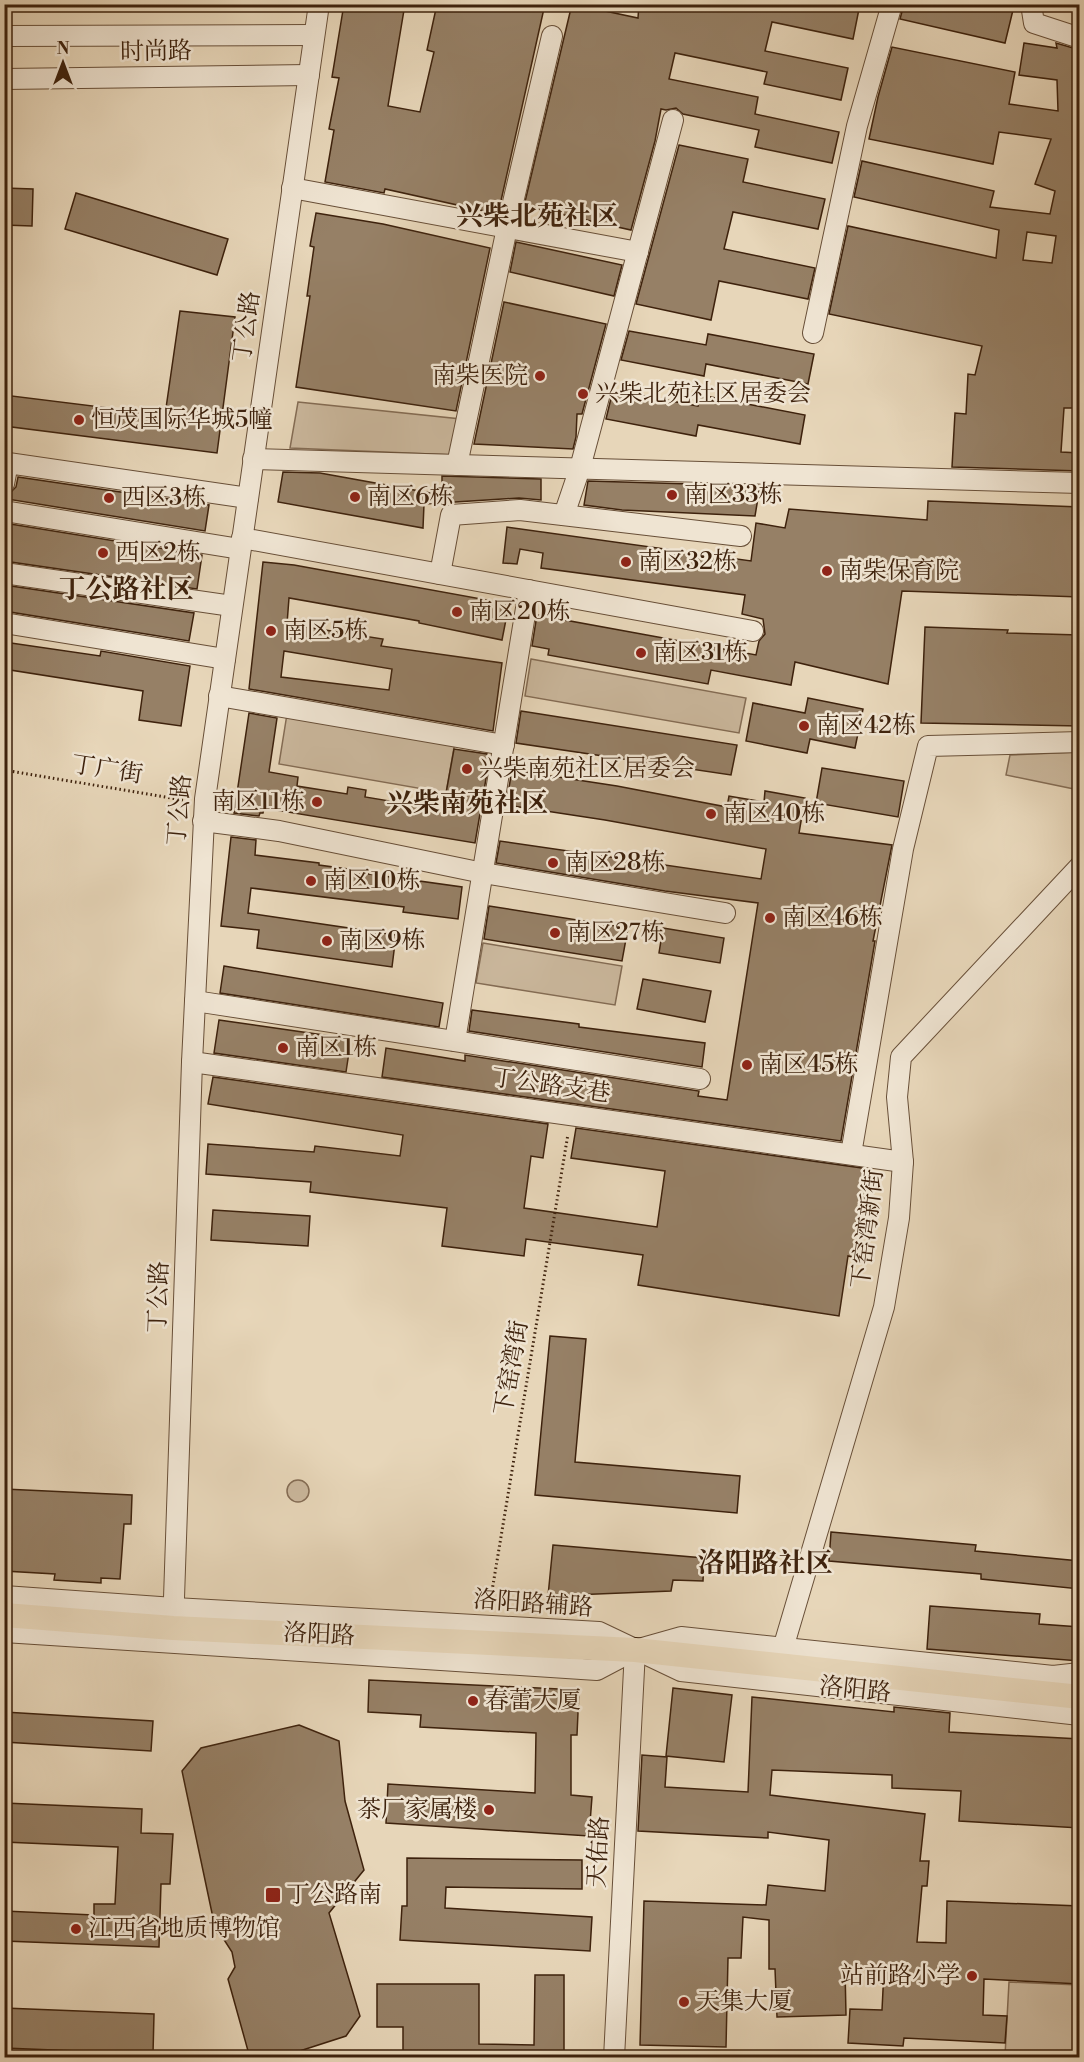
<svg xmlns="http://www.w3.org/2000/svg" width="1084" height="2062" viewBox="0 0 1084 2062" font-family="'Libre Bodoni','Noto Serif SC',serif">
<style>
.green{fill:#cab79c;stroke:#846c54;stroke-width:1.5}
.building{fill:#968066;stroke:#3e220d;stroke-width:1.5;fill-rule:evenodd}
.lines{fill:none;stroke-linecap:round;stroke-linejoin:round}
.minor-casing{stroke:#684f38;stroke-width:22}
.major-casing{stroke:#3e220d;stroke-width:26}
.path{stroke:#3e220d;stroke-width:3;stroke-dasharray:1.5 3;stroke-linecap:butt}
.minor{stroke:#efe4d2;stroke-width:20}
.major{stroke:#e7d6b9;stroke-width:24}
.poi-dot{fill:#8f2418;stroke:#efe4d2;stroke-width:2}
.labels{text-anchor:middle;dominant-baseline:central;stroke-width:5;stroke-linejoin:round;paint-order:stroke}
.street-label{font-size:24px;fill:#3e220d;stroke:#efe4d2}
.poi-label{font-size:24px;fill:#3e220d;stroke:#efe4d2;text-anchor:start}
.quarter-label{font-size:27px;font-weight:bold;fill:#3e220d;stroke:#efe4d2}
</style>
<rect width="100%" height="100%" fill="#e7d6b9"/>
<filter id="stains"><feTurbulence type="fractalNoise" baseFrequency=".00333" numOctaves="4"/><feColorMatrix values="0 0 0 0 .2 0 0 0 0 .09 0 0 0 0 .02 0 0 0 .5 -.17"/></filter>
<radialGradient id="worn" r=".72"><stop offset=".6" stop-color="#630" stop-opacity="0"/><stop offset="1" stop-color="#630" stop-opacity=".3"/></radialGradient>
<!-- green -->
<g class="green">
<path d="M298 402 461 419 455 455 290 448Z"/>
<path d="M531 659 746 698 739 733 525 696Z"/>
<path d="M287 714 455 742 446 793 279 764Z"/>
<path d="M1079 752V790L1006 775 1010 755Z"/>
<path d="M483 943 622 966 615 1005 476 983Z"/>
<circle cx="298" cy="1491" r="11"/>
<path d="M1009 1982 1079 1985V2057L1005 2056Z"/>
</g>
<!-- building -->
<g class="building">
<path d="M344 4H405L388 106 420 112 434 52 427 50 437 4H545L498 214 385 189 384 193 325 182 334 130 329 129 339 78 332 77Z"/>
<path d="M572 4 638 18 639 4H860L853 39 772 22 765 51 848 68 841 100 764 84 767 72 675 53 669 79 758 97 755 114 839 132 832 163 755 147 759 130 683 114 676 108 666 110 661 109 655 141 631 230 524 206Z"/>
<path d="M904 4H989L1013 10 1005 43 900 19Z"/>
<path d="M1024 43 1057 48 1056 43 1080 50V408H1064L1061 452 1080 453V471L952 467 955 413 966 414 968 374 975 375 982 346 829 314 848 226 996 258 999 230 854 197 862 161 994 191 990 207 1050 214 1055 191 1035 184 1051 139 999 132 993 164 869 139 878 97 892 47 1015 72 1009 104 1058 111 1057 80 1019 75ZM1027 232 1056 236 1052 263 1023 260Z"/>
<path d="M679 145 748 159 743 182 825 199 818 229 733 212 724 249 815 268 808 299 719 281 711 320 636 304Z"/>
<path d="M4 188 33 189 32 226 4 225Z"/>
<path d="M76 193 228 239 217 275 65 229Z"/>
<path d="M316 213 383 224 490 248 456 411 296 387 310 296H307L314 247 310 246Z"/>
<path d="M516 242 622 265 614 296 510 272Z"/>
<path d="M504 302 606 324 582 414H577L576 437 573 449 474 444Z"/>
<path d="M180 311 235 317 217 453 4 426V395L165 415Z"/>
<path d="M629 331 706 345 708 334 814 354 808 384 706 364 704 376 621 360Z"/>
<path d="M613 390 698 406 700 395 805 415 800 444 698 425 696 436 606 419Z"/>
<path d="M283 472 320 473 442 495V476L541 479V500L519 498 424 504 423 528 278 502Z"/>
<path d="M18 477 209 505 205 531 7 499 8 495 16 487Z"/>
<path d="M588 481 760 486 755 516 622 510 584 505Z"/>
<path d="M928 501 1080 507V597L902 591 888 684 795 662 791 685 711 670 708 684 548 655 549 649 532 646 537 615 756 655 759 641 765 634 763 619 742 614 745 595 541 568 543 553 520 549 517 564 503 563 507 527 751 561 756 523 785 528 789 509 927 520Z"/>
<path d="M4 523 202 555 197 589 4 561Z"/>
<path d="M263 562 294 565 509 604 502 640 419 623V621L289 598 287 624 383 639 381 646 502 663 493 731 249 689ZM284 651 392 669 389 690 281 677Z"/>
<path d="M4 585 194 613 189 641 4 611Z"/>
<path d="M925 627 1008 630 1007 633 1080 635V726L921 723Z"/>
<path d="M4 642 100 656 101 651 190 666 181 726 139 720 143 691 4 669Z"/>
<path d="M808 698 863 709 855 748 810 739 807 753 746 741 753 703 805 713Z"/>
<path d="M521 711 737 745 731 775 516 743Z"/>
<path d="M249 713 277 718 269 772 298 777 297 786 347 794 348 787 366 790 365 797 443 810 454 749 487 754 485 766 488 767 475 843 264 808 263 813H260L259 816 234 813Z"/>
<path d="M822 768 904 781 898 817 816 803Z"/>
<path d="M512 770 617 786 727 807 729 796 764 802 765 791 805 798 799 833 892 845 873 941H875L841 1141 382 1077 386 1048 465 1061V1055L699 1091 698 1096 727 1100 758 903 665 891 496 863 500 841 761 879 766 849 605 820 506 805Z"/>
<path d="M231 837 256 840 255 855 319 863V865L355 870V872L462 887 458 919 403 912 404 907 251 888 248 913 396 935 392 967 257 948 259 930 221 926Z"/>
<path d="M489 906 628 928 622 961 484 939Z"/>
<path d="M663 928 724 938 720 963 659 953Z"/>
<path d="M224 966 443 1003 439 1027 220 993Z"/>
<path d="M643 979 711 991 705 1022 637 1009Z"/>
<path d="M472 1010 579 1024V1027L705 1043 702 1067 469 1031Z"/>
<path d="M219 1020 351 1039 346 1072 214 1053Z"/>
<path d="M213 1077 548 1124 543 1158 531 1156 524 1208 657 1227 665 1171 571 1158 576 1128 869 1169 861 1220 863 1221 857 1258 848 1256 839 1316 638 1285 643 1255 526 1239 524 1256 442 1246 447 1208 310 1192 311 1182 206 1174 208 1144 314 1152 315 1146 400 1156 403 1135 208 1104Z"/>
<path d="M213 1210 310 1216 308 1246 211 1240Z"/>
<path d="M550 1336 586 1339 575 1462 740 1476 737 1513 535 1495Z"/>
<path d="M4 1489 132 1495 131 1524H124L120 1579 101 1578V1583L54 1580 55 1574 4 1571Z"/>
<path d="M831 1532 976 1545 975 1551 1080 1561V1589L981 1579V1574L829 1561Z"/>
<path d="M553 1545 704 1558 703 1581 673 1580 671 1591 548 1596Z"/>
<path d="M930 1606 1040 1614 1039 1624 1080 1627V1661L927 1649Z"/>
<path d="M369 1680 579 1690 577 1735H571V1795L592 1797 589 1836 386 1823 388 1784 535 1793 536 1733 420 1727 421 1715 368 1712Z"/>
<path d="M673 1688 732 1695 724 1762 666 1756Z"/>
<path d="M752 1697 894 1712V1707L950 1713 949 1732 1080 1739V1828L959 1821 961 1791 892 1788V1775L772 1770 770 1795 925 1814 920 1861H929L927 1886H922L917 1942 946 1943 947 1901 1080 1906V1984L984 1979 983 2015 1007 2016 1005 2043 904 2038 903 2046 848 2043 850 2009 882 2010 884 1970 845 1969 846 2015 777 2017 775 1969H769V1920L743 1917 741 1958H728L726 2047 640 2045 644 1901 766 1905 768 1885 825 1891 829 1840 768 1832V1838L638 1831 642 1755 667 1757 665 1787 748 1792Z"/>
<path d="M4 1712 153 1721 151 1751 4 1742Z"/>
<path d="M299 1725 339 1741 345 1801 364 1870 329 1913 360 2016 346 2036 278 2058H250L228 1979 235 1967 232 1952 223 1938 216 1932 182 1771 201 1748Z"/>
<path d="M4 1803 142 1809 141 1833 173 1834 170 1884H161L159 1947 4 1941V1911L94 1915V1904H115L118 1847 4 1842Z"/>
<path d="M407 1858 582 1860V1889L446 1887 445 1908 592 1917 590 1951 400 1940 402 1906H407Z"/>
<path d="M535 1975H564V2058H403V2027H377V1984H479V2044L534 2045Z"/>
<path d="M4 2008 154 2014 153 2054 4 2048Z"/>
</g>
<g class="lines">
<defs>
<g id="minor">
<path d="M1031 4 1034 23 1080 38"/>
<path d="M4 36 314 35"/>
<path d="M4 79 309 75"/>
<path d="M292 188 638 252"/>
<path d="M813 333 857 126 892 4"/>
<path d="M253 459 1080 483"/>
<path d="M457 465 507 228 552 36"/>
<path d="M4 484 8 463 248 498"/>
<path d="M4 511 240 549"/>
<path d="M564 515 580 468 673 120"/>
<path d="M242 538 753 631"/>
<path d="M4 573 232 606"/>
<path d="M440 574 451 515 520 510 741 536"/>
<path d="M4 623 225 659"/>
<path d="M219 696 504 745"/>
<path d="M203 821 279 831 483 873 725 913"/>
<path d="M195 1001 700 1079"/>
<path d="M455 1041 529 590"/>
<path d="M192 1062 903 1162"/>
<path d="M851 1154 903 849 928 746 1080 742"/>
<path d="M4 1596 174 1608 599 1632 681 1671 1080 1715"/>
<path d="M173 1628 192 1062 205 799 319 4"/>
<path d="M4 1632 597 1670 635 1650 681 1637 1053 1676 1080 1673"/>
<path d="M781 1655 884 1307 899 1218 903 1162 897 1097 901 1057 1080 866"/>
<path d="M614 2058 635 1650"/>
</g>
<path id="major" d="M4 1615 173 1628 635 1650 1080 1697"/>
</defs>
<!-- minor casing -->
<use href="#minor" class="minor-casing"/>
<!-- major casing -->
<use href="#major" class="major-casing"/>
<!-- path -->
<g class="path">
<path d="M4 770 189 801"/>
<path d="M489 1609 568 1134"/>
</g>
<!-- minor -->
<use href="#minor" class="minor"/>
<!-- major -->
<use href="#major" class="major"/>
</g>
<!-- markers -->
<g class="poi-dot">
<circle cx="540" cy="376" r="6"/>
<circle cx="583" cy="394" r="6"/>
<circle cx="79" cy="420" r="6"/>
<circle cx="672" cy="495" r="6"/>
<circle cx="355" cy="497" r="6"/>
<circle cx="109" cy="498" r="6"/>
<circle cx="103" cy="553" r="6"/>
<circle cx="626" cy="562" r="6"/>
<circle cx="827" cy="571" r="6"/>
<circle cx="457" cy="612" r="6"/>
<circle cx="271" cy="631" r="6"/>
<circle cx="641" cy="653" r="6"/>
<circle cx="804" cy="726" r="6"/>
<circle cx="467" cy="769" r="6"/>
<circle cx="317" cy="802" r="6"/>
<circle cx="711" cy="814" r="6"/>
<circle cx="553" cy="863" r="6"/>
<circle cx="311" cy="881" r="6"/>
<circle cx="770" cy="918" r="6"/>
<circle cx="555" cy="933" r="6"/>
<circle cx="327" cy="941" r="6"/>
<circle cx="283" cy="1048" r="6"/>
<circle cx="747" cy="1065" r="6"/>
<circle cx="473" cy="1701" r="6"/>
<circle cx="489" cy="1810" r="6"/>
<rect x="265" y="1887" width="16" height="16" rx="3"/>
<circle cx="76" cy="1929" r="6"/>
<circle cx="972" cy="1976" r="6"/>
<circle cx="684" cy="2002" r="6"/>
</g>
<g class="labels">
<!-- street labels -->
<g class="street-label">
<text transform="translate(156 52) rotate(-1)">时尚路</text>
<text transform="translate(247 327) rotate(-82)">丁公路</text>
<text transform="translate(107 770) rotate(9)">丁广街</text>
<text transform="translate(180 810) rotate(-85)">丁公路</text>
<text transform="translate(551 1086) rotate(8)">丁公路支巷</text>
<text transform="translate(868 1229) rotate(-83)">下窑湾新街</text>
<text transform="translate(159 1297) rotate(-88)">丁公路</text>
<text transform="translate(512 1368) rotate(-80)">下窑湾街</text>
<text transform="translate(533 1604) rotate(4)">洛阳路辅路</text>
<text transform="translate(319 1635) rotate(3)">洛阳路</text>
<text transform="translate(855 1690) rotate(6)">洛阳路</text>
<text transform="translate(599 1852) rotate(-87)">天佑路</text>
</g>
<!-- poi labels -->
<g class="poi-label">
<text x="528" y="376" text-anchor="end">南柴医院</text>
<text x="595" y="394">兴柴北苑社区居委会</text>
<text x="91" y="420">恒茂国际华城5幢</text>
<text x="684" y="495">南区33栋</text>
<text x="367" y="497">南区6栋</text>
<text x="121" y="498">西区3栋</text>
<text x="115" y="553">西区2栋</text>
<text x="638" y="562">南区32栋</text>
<text x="839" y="571">南柴保育院</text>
<text x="469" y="612">南区20栋</text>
<text x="283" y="631">南区5栋</text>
<text x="653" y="653">南区31栋</text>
<text x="816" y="726">南区42栋</text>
<text x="479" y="769">兴柴南苑社区居委会</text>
<text x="305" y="802" text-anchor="end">南区11栋</text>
<text x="723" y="814">南区40栋</text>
<text x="565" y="863">南区28栋</text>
<text x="323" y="881">南区10栋</text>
<text x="782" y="918">南区46栋</text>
<text x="567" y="933">南区27栋</text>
<text x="339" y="941">南区9栋</text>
<text x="295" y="1048">南区1栋</text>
<text x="759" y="1065">南区45栋</text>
<text x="485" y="1701">春蕾大厦</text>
<text x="477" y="1810" text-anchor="end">茶厂家属楼</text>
<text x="286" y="1895">丁公路南</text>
<text x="88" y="1929">江西省地质博物馆</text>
<text x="960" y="1976" text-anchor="end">站前路小学</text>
<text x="696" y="2002">天集大厦</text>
</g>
<!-- quarter labels -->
<g class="quarter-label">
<text x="537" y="217">兴柴北苑社区</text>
<text x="126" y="590">丁公路社区</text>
<text x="467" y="804">兴柴南苑社区</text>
<text x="765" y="1564">洛阳路社区</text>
</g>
</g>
<!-- margin -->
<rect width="1084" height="2062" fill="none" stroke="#e7d6b9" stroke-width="24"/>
<rect x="6" y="6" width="1072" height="2050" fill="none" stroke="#3e220d" stroke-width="3"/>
<rect x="12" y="12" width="1060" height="2038" fill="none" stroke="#3e220d" stroke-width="1.5"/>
<!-- north arrow -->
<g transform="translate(63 63)" stroke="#efe4d2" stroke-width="4.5" paint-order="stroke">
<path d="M0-4.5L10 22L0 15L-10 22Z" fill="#3e220d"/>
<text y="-9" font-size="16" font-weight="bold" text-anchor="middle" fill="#3e220d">N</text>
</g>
<rect width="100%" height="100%" filter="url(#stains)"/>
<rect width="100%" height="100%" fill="url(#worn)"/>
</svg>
